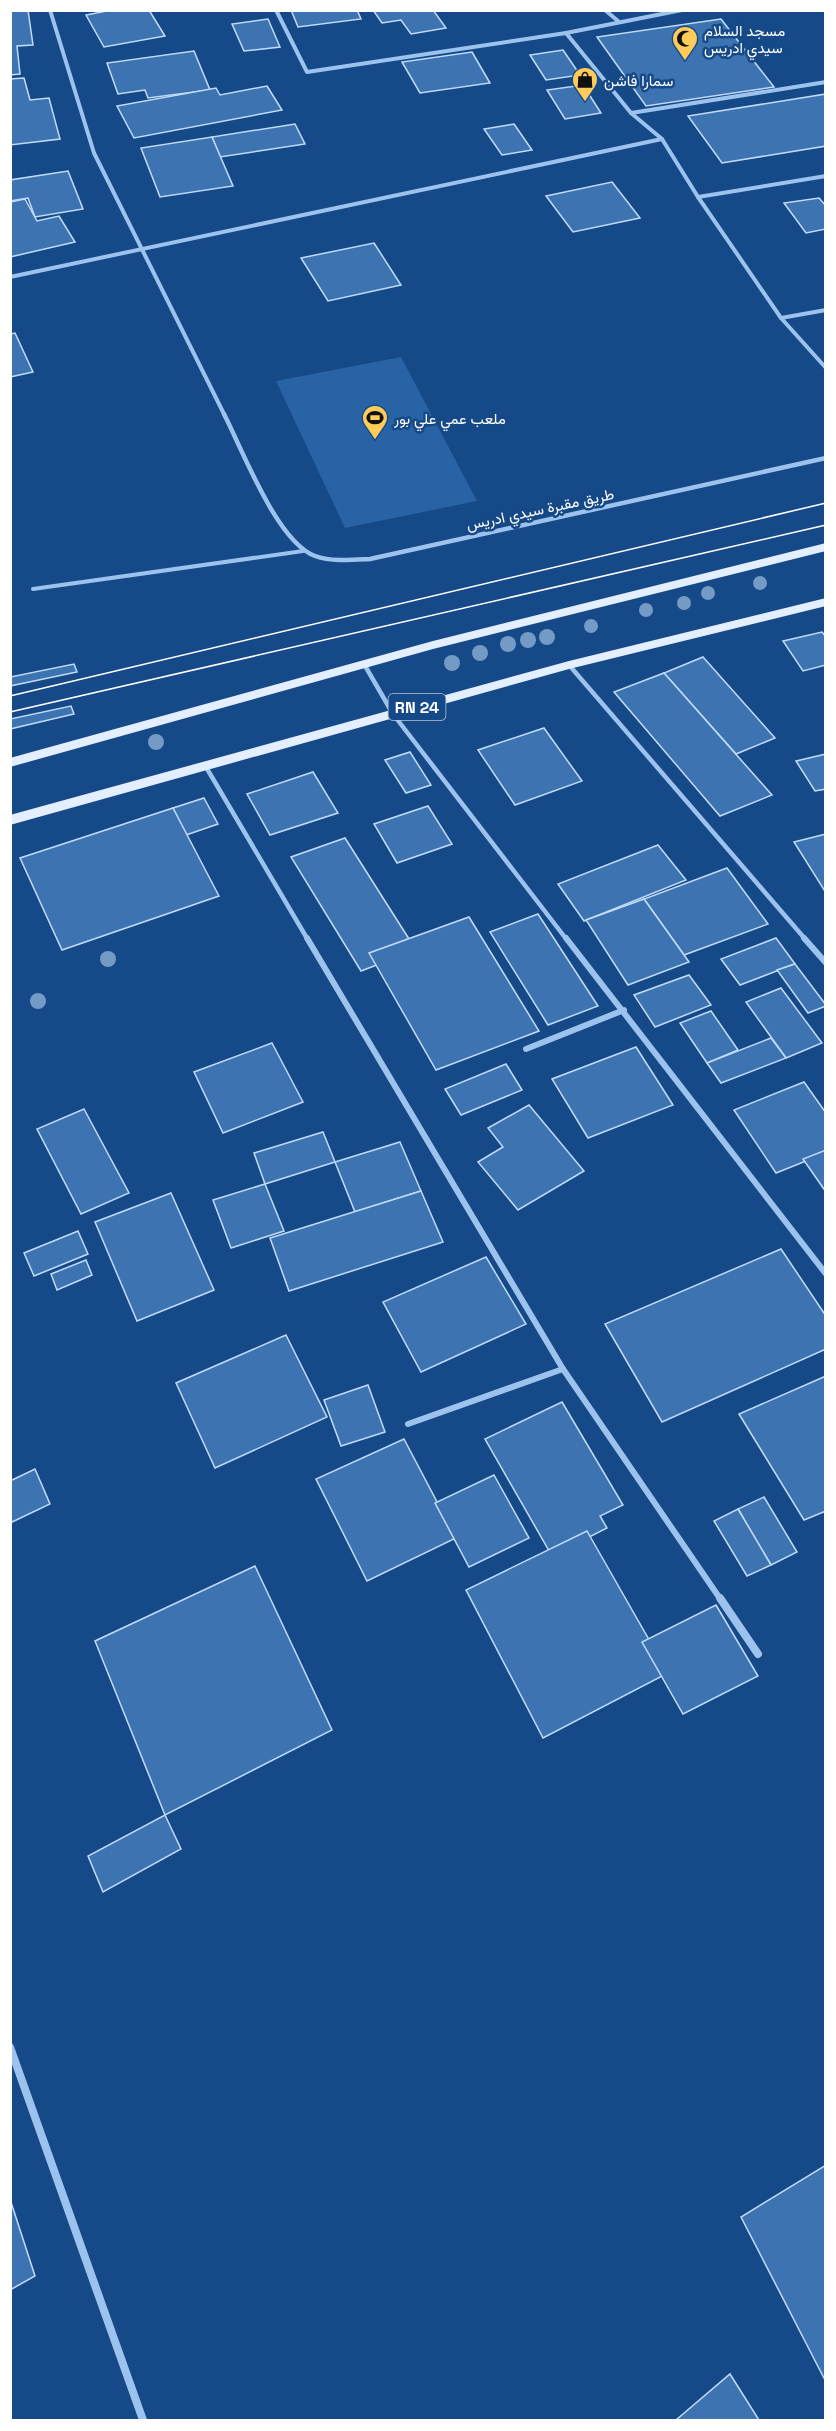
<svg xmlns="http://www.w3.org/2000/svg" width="836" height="2431" viewBox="0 0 836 2431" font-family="'Space Grotesk',Vazirmatn,sans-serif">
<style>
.green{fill:#2863a5}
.building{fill:#3e73b1;stroke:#c1dcfa;stroke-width:1.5}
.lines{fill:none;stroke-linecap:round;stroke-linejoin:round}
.service{stroke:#9cc2ee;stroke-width:4}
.minor-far3{stroke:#9cc2ee;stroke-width:4}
.minor-far2{stroke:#9cc2ee;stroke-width:4.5}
.minor-far1{stroke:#9cc2ee;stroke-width:6}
.minor{stroke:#9cc2ee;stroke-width:8}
.primary{fill:#e3eeff;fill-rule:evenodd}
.tram{stroke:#fff;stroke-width:1.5}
.tree{fill:#749ac6}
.labels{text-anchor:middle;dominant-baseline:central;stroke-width:5;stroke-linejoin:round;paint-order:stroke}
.far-poi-label{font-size:15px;fill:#fff;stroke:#164987;text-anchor:start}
.far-street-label{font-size:15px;fill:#fff;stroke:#164987}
.shield{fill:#164987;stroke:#b9c8db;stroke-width:1.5}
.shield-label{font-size:16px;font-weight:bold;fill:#fff}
</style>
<rect width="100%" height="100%" fill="#164987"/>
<!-- green -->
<path class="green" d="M401 357 477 501 345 528 276 381Z"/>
<!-- building -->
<g class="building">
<path d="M10 10H28L33 45 17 46 20 74 10 75Z"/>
<path d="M112 10H149L165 36 104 47 86 15Z"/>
<path d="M291 10H357L361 19 298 27Z"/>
<path d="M373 10H433L446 28 411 34 401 20 382 23Z"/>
<path d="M268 19 280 47 244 51 232 24Z"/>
<path d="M721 19 774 87 646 106 597 37Z"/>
<path d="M563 50 580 75 546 80 530 55Z"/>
<path d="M194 51 210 90 148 98 145 90 118 94 107 63Z"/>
<path d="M472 52 490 83 420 93 402 62Z"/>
<path d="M24 78 30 100 49 98 60 139 10 145V79Z"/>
<path d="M583 85 601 113 565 119 547 90Z"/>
<path d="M267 86 282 110 134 138 117 106 216 88 220 95Z"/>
<path d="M826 94V146L722 163 688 116Z"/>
<path d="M295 124 305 144 220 157 212 137Z"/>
<path d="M514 124 532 150 502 155 484 129Z"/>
<path d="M212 137 233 186 160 197 141 148Z"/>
<path d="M68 171 83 209 35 217 28 198 10 201V180Z"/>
<path d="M612 182 640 218 573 232 546 196Z"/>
<path d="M819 198 826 206V229L806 233 784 203Z"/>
<path d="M25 199 37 221 59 216 75 242 10 257V202Z"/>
<path d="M374 243 401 285 328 301 301 258Z"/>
<path d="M15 333 33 372 10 377V334Z"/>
<path d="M822 632 826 637V665L803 671 783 641Z"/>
<path d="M703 657 775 738 736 754 664 673Z"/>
<path d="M74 664 77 672 10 686V677Z"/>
<path d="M664 673 772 795 720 816 614 692Z"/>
<path d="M71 706 74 714 10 729V719Z"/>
<path d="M544 728 582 781 515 805 478 750Z"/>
<path d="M410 752 431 785 406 793 385 760Z"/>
<path d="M826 754V789L815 791 796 761Z"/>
<path d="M313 772 338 813 270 835 247 794Z"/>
<path d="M204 798 218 824 186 835 173 808Z"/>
<path d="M428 806 452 844 397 863 374 824Z"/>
<path d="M173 808 219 896 62 950 20 858Z"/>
<path d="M826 834V893L794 842Z"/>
<path d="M345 838 416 950 361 971 291 857Z"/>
<path d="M658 845 686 880 584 921 558 884Z"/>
<path d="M727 868 768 924 684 955 644 899Z"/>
<path d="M644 899 689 962 628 985 586 920Z"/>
<path d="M538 914 598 1006 548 1025 490 932Z"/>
<path d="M469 917 539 1031 436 1070 369 953Z"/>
<path d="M776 938 795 964 740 985 721 959Z"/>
<path d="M795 964 826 1005V1006L808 1013 777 970Z"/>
<path d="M689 975 711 1005 655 1027 634 995Z"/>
<path d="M781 988 822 1043 786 1058 746 1002Z"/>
<path d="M711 1011 738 1050 707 1063 680 1023Z"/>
<path d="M771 1038 786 1058 721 1083 707 1063Z"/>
<path d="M272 1043 303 1102 223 1133 194 1072Z"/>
<path d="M636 1047 673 1105 588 1138 552 1079Z"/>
<path d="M506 1064 522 1090 461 1115 445 1089Z"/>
<path d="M804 1082 826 1113V1153L776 1173 734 1110Z"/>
<path d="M529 1105 584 1171 518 1210 478 1162 503 1147 488 1128Z"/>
<path d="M84 1109 129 1193 81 1214 37 1129Z"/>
<path d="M323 1132 335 1162 265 1184 254 1153Z"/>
<path d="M400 1142 421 1191 355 1212 335 1162Z"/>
<path d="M826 1150V1192L803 1159Z"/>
<path d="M265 1184 284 1231 231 1248 213 1200Z"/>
<path d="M421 1191 443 1242 289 1291 270 1238Z"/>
<path d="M171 1193 214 1290 137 1321 95 1222Z"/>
<path d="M78 1231 88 1254 34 1276 24 1253Z"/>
<path d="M781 1249 826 1316V1349L662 1422 605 1324Z"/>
<path d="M486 1257 526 1324 421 1372 383 1302Z"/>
<path d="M86 1260 92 1275 57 1290 51 1274Z"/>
<path d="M286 1335 327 1417 215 1468 176 1383Z"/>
<path d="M826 1376V1511L804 1520 739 1414Z"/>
<path d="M368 1385 385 1432 341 1446 324 1400Z"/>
<path d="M562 1402 623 1505 600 1516 607 1528 552 1556 485 1439Z"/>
<path d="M404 1439 456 1538 367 1581 316 1479Z"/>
<path d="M35 1469 50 1504 10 1523V1481Z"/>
<path d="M494 1475 529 1538 469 1567 435 1503Z"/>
<path d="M764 1497 797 1552 771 1565 738 1509Z"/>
<path d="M738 1509 771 1565 747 1576 714 1521Z"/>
<path d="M587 1531 668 1673 543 1738 466 1590Z"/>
<path d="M255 1566 332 1730 165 1815 95 1641Z"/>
<path d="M716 1605 758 1676 683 1714 642 1642Z"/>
<path d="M165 1815 181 1849 103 1892 88 1856Z"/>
<path d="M826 2165V2382L741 2217Z"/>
<path d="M10 2199 35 2276 10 2290Z"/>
<path d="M730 2374 759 2420H676Z"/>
</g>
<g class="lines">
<!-- service -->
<path class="service" d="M33 589 303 551"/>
<!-- minor-far3 -->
<g class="minor-far3">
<path d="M50 10 94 153 225 416"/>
<path d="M276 10 307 72 566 33"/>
<path d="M605 10 618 21"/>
<path d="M631 113 826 82"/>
<path d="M662 139 698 197 826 176"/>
<path d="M698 197 781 318 826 368"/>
<path d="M10 277 662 139 631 113 566 33 682 10"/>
<path d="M781 318 826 310"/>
</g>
<!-- minor-far2 -->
<g class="minor-far2">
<path d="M224 414C243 451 277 542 315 556 332 562 352 560 370 559L826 458"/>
<path d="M364 664 393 714 567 940"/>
<path d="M569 665 806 940"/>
<path d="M206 767 308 940"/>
</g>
<!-- minor-far1 -->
<g class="minor-far1">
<path d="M307 938 563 1369 721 1600"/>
<path d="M566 938 826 1274"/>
<path d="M804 938 826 963"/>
<path d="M526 1049 624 1010"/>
<path d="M408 1424 563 1369"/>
</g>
<!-- minor -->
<g class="minor">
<path d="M720 1598 758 1654"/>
<path d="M10 2047 143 2420"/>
</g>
<!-- primary -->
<g class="primary">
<path d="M826 543V551L433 649 10 767V758L433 641Z"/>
<path d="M826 598V606L569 669 10 825V815L569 661Z"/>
</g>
<!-- tram -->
<g class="tram">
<path d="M10 696 826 503"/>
<path d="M10 712 826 525"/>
</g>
</g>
<!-- trees -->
<g class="tree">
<circle cx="760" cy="583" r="7"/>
<circle cx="708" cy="593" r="7"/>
<circle cx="684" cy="603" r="7"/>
<circle cx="646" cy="610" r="7"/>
<circle cx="591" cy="626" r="7"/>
<circle cx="547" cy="637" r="8"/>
<circle cx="528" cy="640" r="8"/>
<circle cx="508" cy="644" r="8"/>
<circle cx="480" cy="653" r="8"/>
<circle cx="452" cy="663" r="8"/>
<circle cx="156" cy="742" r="8"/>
<circle cx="108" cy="959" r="8"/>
<circle cx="38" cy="1001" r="8"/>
</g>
<!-- icons -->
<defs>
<symbol id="mosque-pin" viewBox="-11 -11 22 30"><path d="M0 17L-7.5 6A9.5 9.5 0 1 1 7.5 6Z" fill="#ffcc59" stroke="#164987"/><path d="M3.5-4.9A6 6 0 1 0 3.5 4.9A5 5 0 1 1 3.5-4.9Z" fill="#111"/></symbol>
<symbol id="shop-pin" viewBox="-11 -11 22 30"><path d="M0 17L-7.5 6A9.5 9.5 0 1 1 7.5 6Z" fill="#ffcc59" stroke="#164987"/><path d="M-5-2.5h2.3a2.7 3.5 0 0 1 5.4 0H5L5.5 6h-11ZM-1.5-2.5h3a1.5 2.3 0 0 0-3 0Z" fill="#111"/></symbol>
<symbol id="stadium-pin" viewBox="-11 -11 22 30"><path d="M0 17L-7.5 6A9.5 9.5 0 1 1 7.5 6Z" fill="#ffcc59" stroke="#164987"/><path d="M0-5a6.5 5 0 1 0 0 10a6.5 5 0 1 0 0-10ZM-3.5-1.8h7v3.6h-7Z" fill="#111"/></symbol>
</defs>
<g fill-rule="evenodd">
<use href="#mosque-pin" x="670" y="24" width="30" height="40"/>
<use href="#shop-pin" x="570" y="65" width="30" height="40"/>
<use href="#stadium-pin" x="360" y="403" width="30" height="40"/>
</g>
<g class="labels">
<!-- far-poi labels -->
<g class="far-poi-label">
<text x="704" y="30">مسجد السلام<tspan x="704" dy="17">سيدي ادريس</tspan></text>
<text x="604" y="80">سمارا فاشن</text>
<text x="394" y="418">ملعب عمي علي بور</text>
</g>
<!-- far-street labels -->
<g class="far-street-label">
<text transform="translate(540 509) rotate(-12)">طريق مقبرة سيدي ادريس</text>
</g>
<!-- shield labels -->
<rect class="shield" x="388.5" y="694" width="57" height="26" rx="4.5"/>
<g class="shield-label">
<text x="417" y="707">RN 24</text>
</g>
</g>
<!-- border -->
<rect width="836" height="2431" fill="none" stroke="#ffffff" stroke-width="24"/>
</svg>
